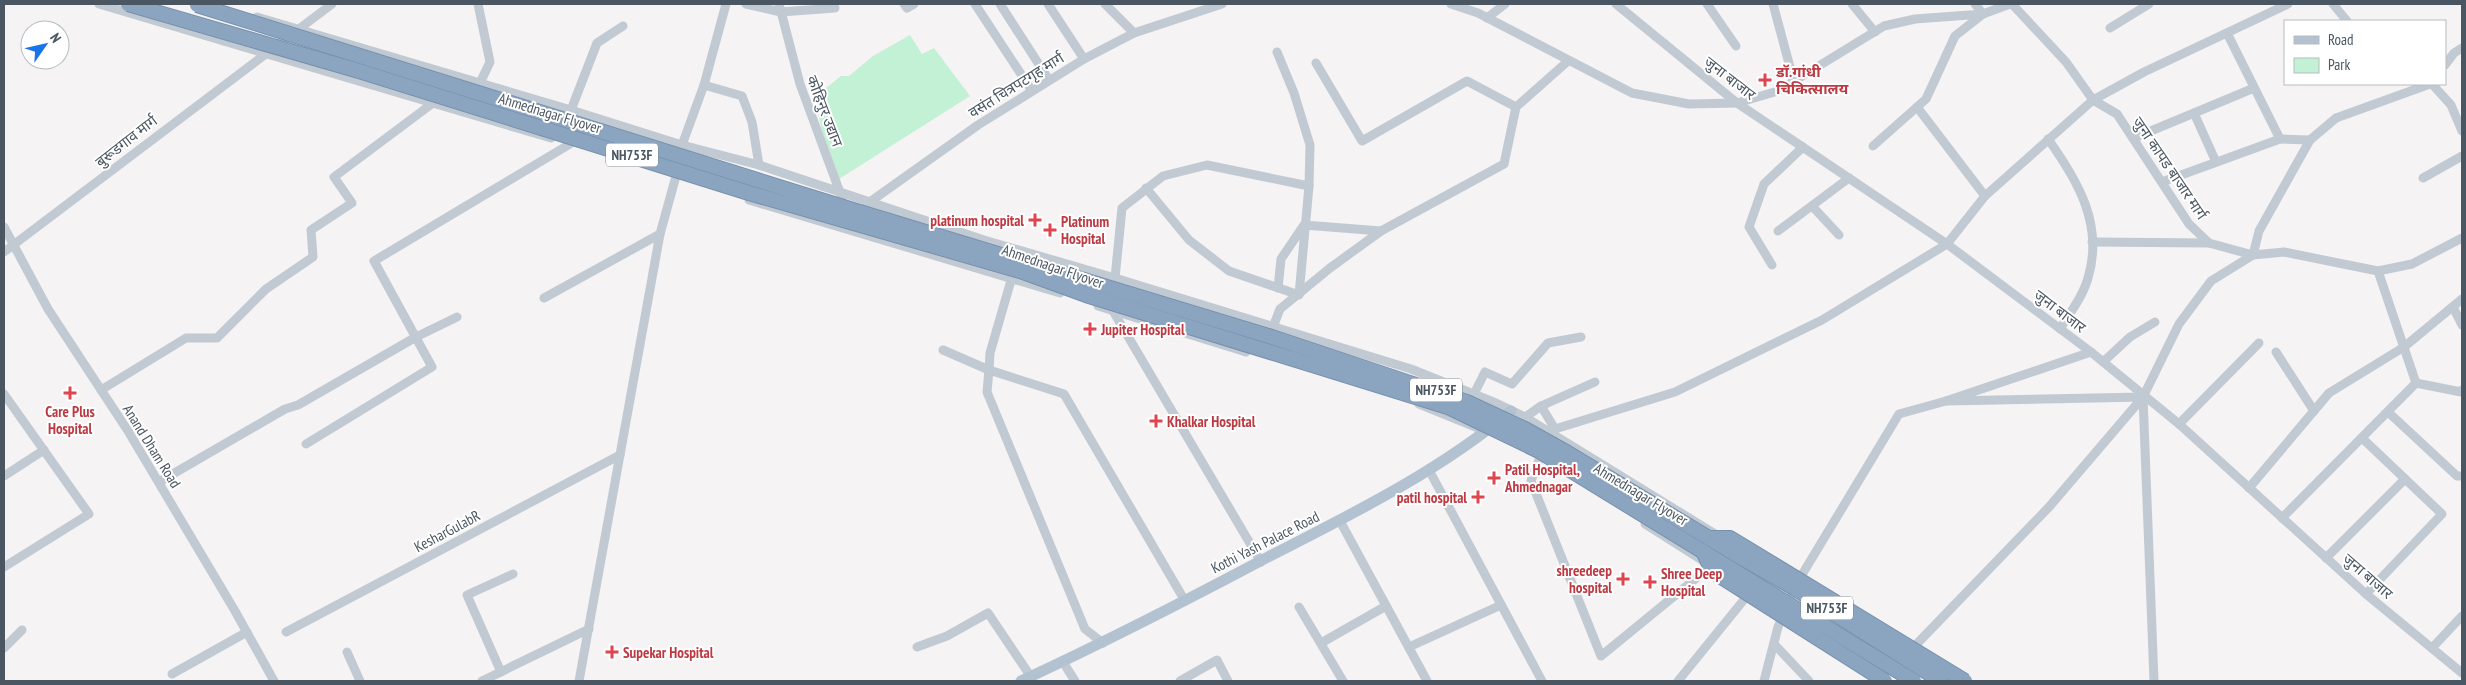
<svg xmlns="http://www.w3.org/2000/svg" width="2466" height="685" viewBox="0 0 2466 685" font-family="'PT Sans Narrow','Noto Sans Devanagari',sans-serif">
<style>
.green{fill:#c3f1d5}
.lines{fill:none;stroke-linecap:round;stroke-linejoin:round}
.minor{stroke:#c1cad2;stroke-width:9}
.major{stroke:#b3c2d1;stroke-width:11}
.highway-bridge-casing{stroke:#7690ad;stroke-width:16;stroke-linecap:butt}
.highway-bridge{stroke:#8ba5c1;stroke-width:14}
.health-dot{fill:#e0444e;stroke:#fff;stroke-width:2}
.labels{text-anchor:middle;dominant-baseline:central;stroke-width:4;stroke-linejoin:round;paint-order:stroke}
.shield{fill:#fff;stroke:#808990;stroke-width:1}
.shield-label{font-size:14px;font-weight:bold;fill:#4a5661}
.health-label{font-size:15px;font-weight:bold;fill:#be3a42;stroke:#fff;text-anchor:start}
.street-label{font-size:15px;fill:#4a5661;stroke:#fff}
</style>
<rect width="100%" height="100%" fill="#f5f3f3"/>
<!-- green -->
<path class="green" d="M910 35 922 54 934 48 970 96 839 179 822 131 815 97 841 76H849L873 56Z"/>
<g class="lines">
<!-- minor -->
<g class="minor">
<path d="M99 4 551 138"/>
<path d="M478 4 490 62 480 83"/>
<path d="M746 4 781 12 835 8"/>
<path d="M779 4 800 84 842 198"/>
<path d="M904 4 907 8 914 4"/>
<path d="M975 4 1032 91"/>
<path d="M1000 4 1049 80"/>
<path d="M1048 4 1084 59"/>
<path d="M1105 4 1134 33"/>
<path d="M1451 4 1478 13 1632 93 1689 104 1737 103 1778 91 1884 26 1915 19 1983 14 2010 4"/>
<path d="M1616 4 1737 103 1947 244 2091 352 2179 424 2366 594 2462 673"/>
<path d="M1707 4 1736 46"/>
<path d="M1773 4 1794 82"/>
<path d="M1852 4 1875 32"/>
<path d="M2012 4 2066 62 2093 100 2117 114 2189 224 2209 243 2253 255 2284 252 2378 271 2412 264 2462 238"/>
<path d="M2333 4 2347 21"/>
<path d="M257 17 571 110 682 145 759 165 984 240 1115 278 1411 369 1496 403 1525 417 1720 537"/>
<path d="M1487 18 1505 4"/>
<path d="M2110 28 2149 4"/>
<path d="M1316 63 1362 141 1467 81 1516 107 1568 61"/>
<path d="M2445 65 2454 53 2462 48"/>
<path d="M2432 84 2451 105 2462 131"/>
<path d="M704 85 742 96 752 122 759 165"/>
<path d="M1917 107 1985 196"/>
<path d="M571 110 597 43 623 26"/>
<path d="M2194 113 2216 162"/>
<path d="M2134 138 2254 88"/>
<path d="M2048 139C2078 181 2104 225 2088 278 2083 296 2070 313 2060 329"/>
<path d="M2280 139 2310 140"/>
<path d="M682 145 704 85 726 4"/>
<path d="M1873 146 1926 99 1955 36 1983 14 1975 4"/>
<path d="M2423 178 2462 156"/>
<path d="M2162 182 2280 139 2227 33"/>
<path d="M1146 188 1189 240 1229 271 1299 295 1309 186 1310 145 1294 93 1277 52"/>
<path d="M749 200 1060 293"/>
<path d="M867 204 978 125 1084 59 1134 33 1222 4"/>
<path d="M1812 206 1839 235"/>
<path d="M4 227 48 309 128 431 235 611 274 681"/>
<path d="M1778 231 1849 178"/>
<path d="M2092 242 2209 243"/>
<path d="M4 252 332 4"/>
<path d="M1772 265 1749 227 1764 184 1803 147"/>
<path d="M1115 278 1122 208 1163 176 1207 165 1309 186"/>
<path d="M1278 288 1281 259 1304 225 1381 231"/>
<path d="M544 298 660 234"/>
<path d="M1098 306 1246 352"/>
<path d="M2453 307 2462 325"/>
<path d="M1113 311 1261 562"/>
<path d="M1273 327 1280 309 1330 268 1381 231 1504 164 1516 107"/>
<path d="M943 350 989 370 990 353 1012 277"/>
<path d="M2276 352 2314 411"/>
<path d="M2103 362 2130 337 2155 322"/>
<path d="M2416 383 2461 392 2462 390"/>
<path d="M101 390 186 338H217L266 289 313 257 311 230 352 203 334 177 433 103"/>
<path d="M4 394 89 514 4 567"/>
<path d="M1474 394 1485 372 1512 384 1548 343 1581 337"/>
<path d="M1946 401 2143 397 2179 324 2211 281 2253 255 2259 231 2310 140 2336 118 2430 84"/>
<path d="M1419 404 1478 428"/>
<path d="M2388 412 2457 476H2462"/>
<path d="M1521 420 1541 406"/>
<path d="M2179 424 2259 343"/>
<path d="M1555 429 1541 406 1595 382"/>
<path d="M1549 438 1555 429 1675 392 1822 320 1947 244 1985 196 2093 100 2144 72 2288 4"/>
<path d="M2362 438 2442 514 2366 594"/>
<path d="M306 444 432 367 374 261 570 144"/>
<path d="M1543 449 1531 481 1601 656 1711 566"/>
<path d="M1429 470 1542 681"/>
<path d="M4 476 44 450"/>
<path d="M159 482 285 409 298 405 416 337 457 317"/>
<path d="M2249 488 2329 393 2404 347 2462 299"/>
<path d="M2282 518 2416 383 2378 271"/>
<path d="M1340 521 1427 681"/>
<path d="M1645 524 1708 564"/>
<path d="M2326 558 2405 479"/>
<path d="M1299 607 1343 681"/>
<path d="M286 632 620 455"/>
<path d="M1103 643 1085 629 987 392 989 370 1064 394 1185 601"/>
<path d="M1321 643 1386 606"/>
<path d="M1775 645 1809 681"/>
<path d="M917 647 947 636 988 613 1031 677"/>
<path d="M1409 647 1501 605"/>
<path d="M4 648 22 630"/>
<path d="M2432 648 2462 616"/>
<path d="M347 652 360 681"/>
<path d="M1909 652 2049 507 2143 397 2154 681"/>
<path d="M1063 662 1075 681"/>
<path d="M501 672 467 595 513 574"/>
<path d="M172 674 247 632"/>
<path d="M482 681 589 629"/>
<path d="M579 681 660 234 676 176"/>
<path d="M1180 681 1217 660 1228 681"/>
<path d="M1678 681 1751 591"/>
<path d="M1764 681 1778 627 1797 583 1899 414 1946 401 2091 352"/>
</g>
<!-- major -->
<path class="major" d="M1021 681C1105 642 1187 600 1268 557 1352 514 1438 472 1511 411"/>
<defs>
<g id="highway-bridge">
<path d="M128 4 359 71 749 193 1020 271 1086 295 1448 407 1539 451 1914 681"/>
<path d="M197 5 853 210 1272 337 1467 402 1525 429 1568 453 1742 558 1794 588 1941 681"/>
<path d="M1711 538H1730L1965 681"/>
<path d="M1703 551 1712 571 1885 681"/>
</g>
</defs>
<!-- highway-bridge casing -->
<use href="#highway-bridge" class="highway-bridge-casing"/>
<!-- highway-bridge -->
<use href="#highway-bridge" class="highway-bridge"/>
</g>
<!-- markers -->
<g class="health-dot">
<path d="M1762.5 72.5h5v5h5v5h-5v5h-5v-5h-5v-5h5z"/>
<path d="M1032.5 212.5h5v5h5v5h-5v5h-5v-5h-5v-5h5z"/>
<path d="M1047.5 222.5h5v5h5v5h-5v5h-5v-5h-5v-5h5z"/>
<path d="M1087.5 321.5h5v5h5v5h-5v5h-5v-5h-5v-5h5z"/>
<path d="M67.5 385.5h5v5h5v5h-5v5h-5v-5h-5v-5h5z"/>
<path d="M1153.5 413.5h5v5h5v5h-5v5h-5v-5h-5v-5h5z"/>
<path d="M1491.5 470.5h5v5h5v5h-5v5h-5v-5h-5v-5h5z"/>
<path d="M1475.5 489.5h5v5h5v5h-5v5h-5v-5h-5v-5h5z"/>
<path d="M1620.5 571.5h5v5h5v5h-5v5h-5v-5h-5v-5h5z"/>
<path d="M1647.5 574.5h5v5h5v5h-5v5h-5v-5h-5v-5h5z"/>
<path d="M609.5 644.5h5v5h5v5h-5v5h-5v-5h-5v-5h5z"/>
</g>
<g class="labels">
<!-- shield labels -->
<g class="shield">
<rect x="606" y="143.5" width="52" height="23" rx="4"/>
<rect x="1410" y="378.5" width="52" height="23" rx="4"/>
<rect x="1801" y="596.5" width="52" height="23" rx="4"/>
</g>
<g class="shield-label">
<text x="632" y="155">NH753F</text>
<text x="1436" y="390">NH753F</text>
<text x="1827" y="608">NH753F</text>
</g>
<!-- health labels -->
<g class="health-label">
<text x="1776" y="71">डॉ.गांधी<tspan x="1776" dy="17">चिकित्सालय</tspan></text>
<text x="1024" y="220" text-anchor="end">platinum hospital</text>
<text x="1061" y="221">Platinum<tspan x="1061" dy="17">Hospital</tspan></text>
<text x="1101" y="329">Jupiter Hospital</text>
<text x="70" y="411" text-anchor="middle">Care Plus<tspan x="70" dy="17">Hospital</tspan></text>
<text x="1167" y="421">Khalkar Hospital</text>
<text x="1505" y="469">Patil Hospital,<tspan x="1505" dy="17">Ahmednagar</tspan></text>
<text x="1467" y="497" text-anchor="end">patil hospital</text>
<text x="1612" y="570" text-anchor="end">shreedeep<tspan x="1612" dy="17">hospital</tspan></text>
<text x="1661" y="573">Shree Deep<tspan x="1661" dy="17">Hospital</tspan></text>
<text x="623" y="652">Supekar Hospital</text>
</g>
<!-- street labels -->
<g class="street-label">
<text transform="translate(1730 78) rotate(38)">जुना बाजार</text>
<text transform="translate(1016 85) rotate(-32)">वसंत चित्रपटगृह मार्ग</text>
<text transform="translate(825 111) rotate(69)">कोहिनुर उद्यान</text>
<text transform="translate(550 113) rotate(17)">Ahmednagar Flyover</text>
<text transform="translate(126 141) rotate(-38)">बुरूडगाव मार्ग</text>
<text transform="translate(2170 168) rotate(56)">जुना कापड बाजार मार्ग</text>
<text transform="translate(1053 266) rotate(19)">Ahmednagar Flyover</text>
<text transform="translate(2060 311) rotate(37)">जुना बाजार</text>
<text transform="translate(152 446) rotate(58)">Anand Dham Road</text>
<text transform="translate(1641 494) rotate(31)">Ahmednagar Flyover</text>
<text transform="translate(447 531) rotate(-28)">KesharGulabR</text>
<text transform="translate(1265 542) rotate(-27)">Kothi Yash Palace Road</text>
<text transform="translate(2368 576) rotate(41)">जुना बाजार</text>
</g>
</g>
<!-- border -->
<rect width="2466" height="685" fill="none" stroke="#4a5661" stroke-width="10"/>
<!-- legend -->
<rect x="2284" y="20" width="162" height="65" fill="#ffffff" stroke="#b7bbc0"/>
<rect x="2294" y="36" width="25" height="8" fill="#b3c2d1" stroke="#b7bbc0"/>
<text x="2328" y="45" font-size="15" fill="#4a5661">Road</text>
<rect x="2294" y="58" width="25" height="15" fill="#c3f1d5" stroke="#b7bbc0"/>
<text x="2328" y="70" font-size="15" fill="#4a5661">Park</text>
<!-- north arrow -->
<g transform="translate(45 45) rotate(56)"><circle r="24" fill="#ffffff" stroke="#b7bbc0"/>
<path d="M0-4L9 19L0 12L-9 19Z" fill="#1a73e8"/>
<text y="-8" font-size="14" font-weight="bold" text-anchor="middle" fill="#4a5661">N</text>
</g>
</svg>
